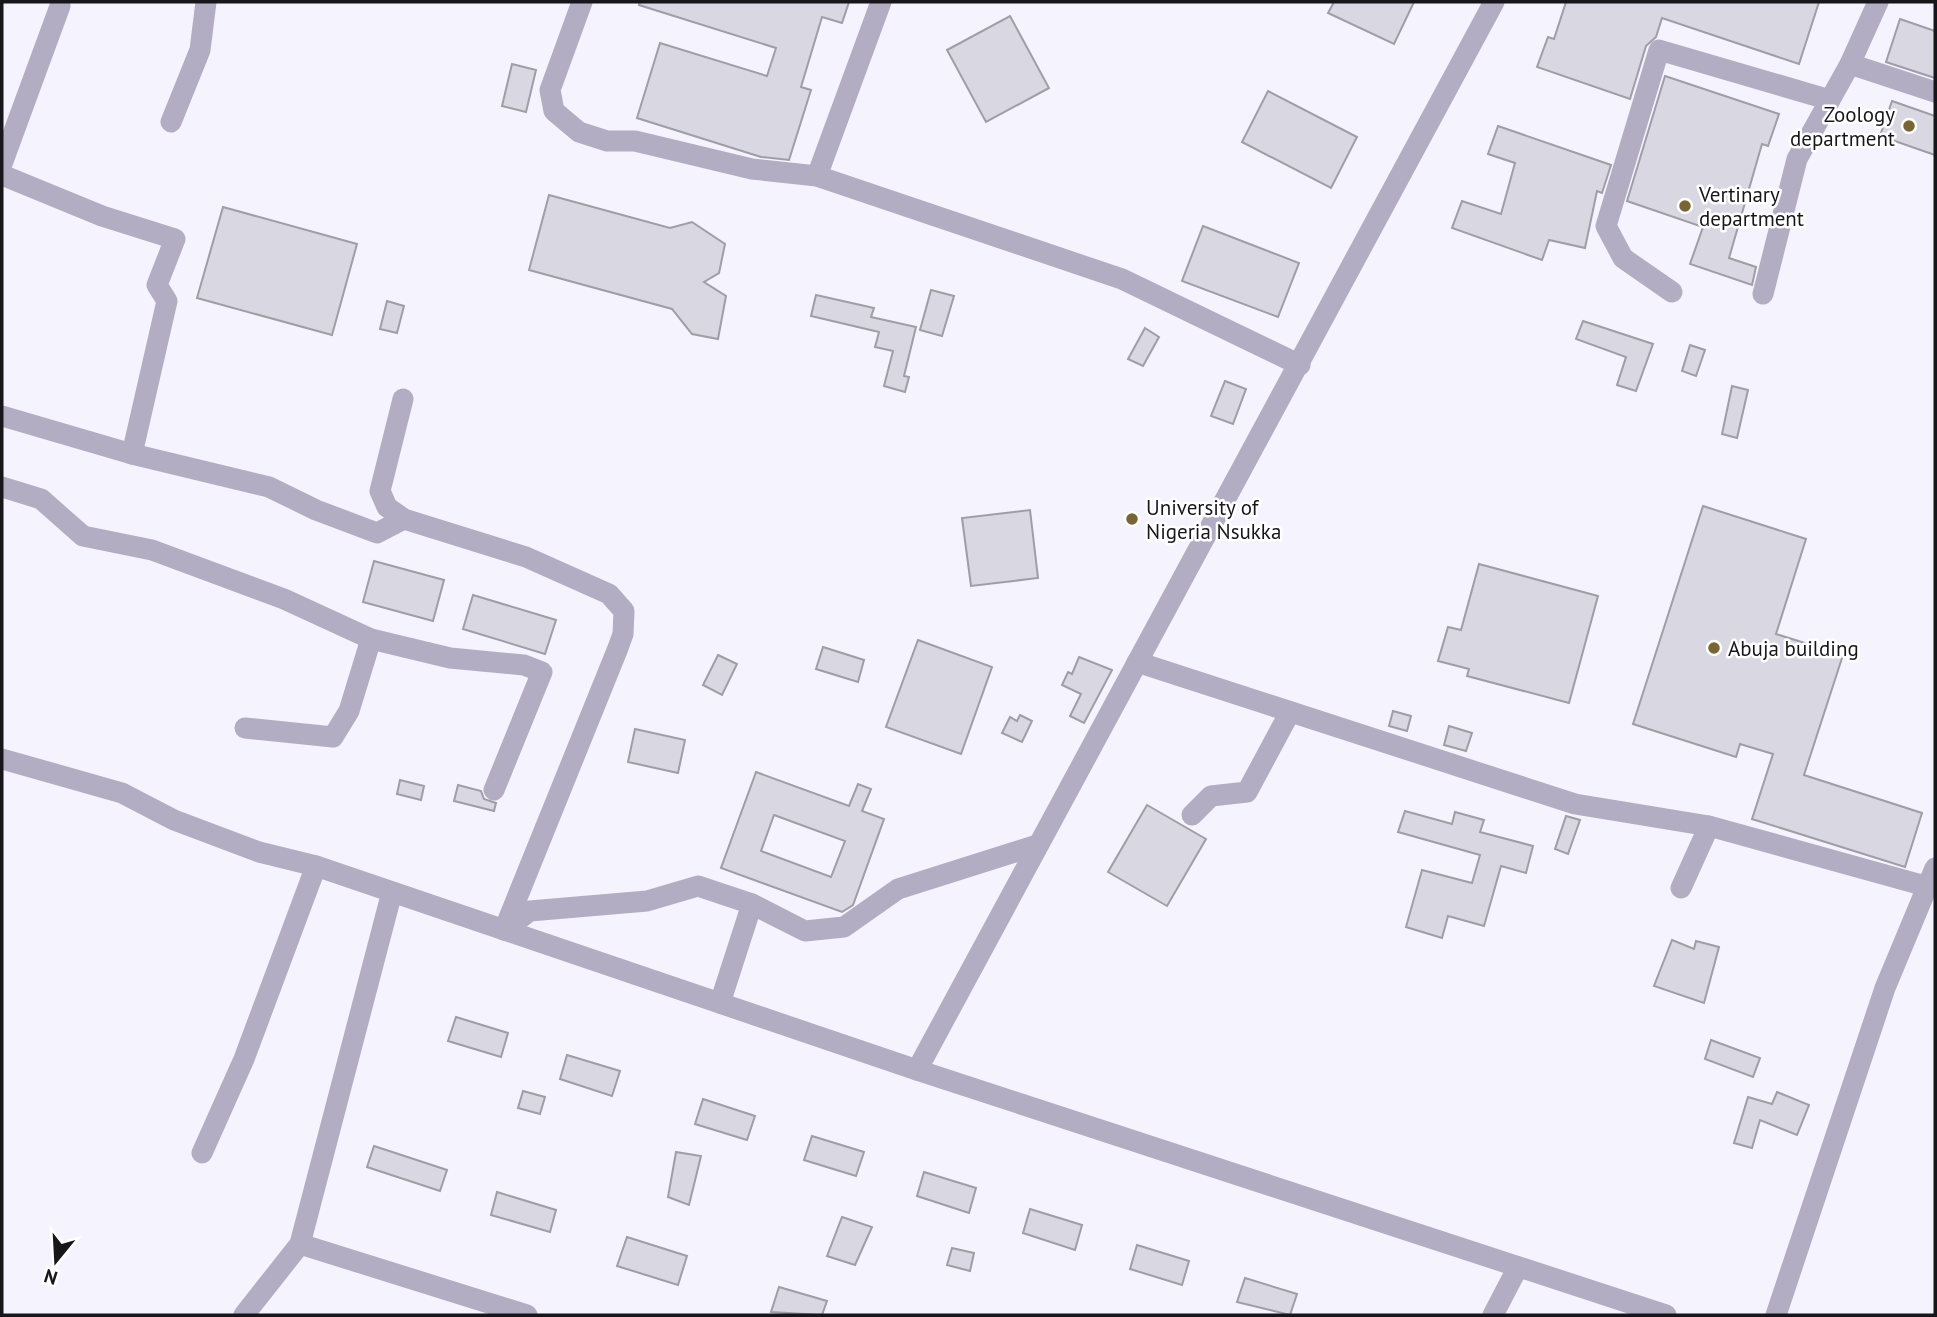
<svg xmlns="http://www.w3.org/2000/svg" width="1937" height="1317" viewBox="0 0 1937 1317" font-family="'PT Sans',sans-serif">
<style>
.building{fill:#d9d7e1;stroke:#9f9da6;stroke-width:2;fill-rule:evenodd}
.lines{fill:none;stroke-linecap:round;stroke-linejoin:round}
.minor{stroke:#b2adc2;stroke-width:21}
.poi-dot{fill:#796433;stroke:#fff;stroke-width:2.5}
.labels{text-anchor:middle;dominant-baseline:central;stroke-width:5;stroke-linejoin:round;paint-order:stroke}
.poi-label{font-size:21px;fill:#17161a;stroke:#fff;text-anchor:start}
</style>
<rect width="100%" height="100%" fill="#f5f3fd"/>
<!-- building -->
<g class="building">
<path d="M640 2H849L842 23 822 17 801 87 811 90 789 160 761 157 637 118 660 43 767 76 776 48 639 5Z"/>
<path d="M1334 2H1414L1394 44 1328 13Z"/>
<path d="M1566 2H1819L1799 64 1662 18 1656 37 1646 46 1630 99 1537 67 1548 37 1554 39Z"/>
<path d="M1010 16 1049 88 986 122 947 50Z"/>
<path d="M1900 19 1935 31V78L1886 62Z"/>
<path d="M512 64 536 70 526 112 502 106Z"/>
<path d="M1665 76 1779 114 1768 146 1762 144 1729 258 1756 267 1752 285 1690 264 1703 227 1627 201Z"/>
<path d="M1268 91 1357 137 1331 188 1242 142Z"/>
<path d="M1892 101 1935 116V155L1880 136Z"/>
<path d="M1498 126 1611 165 1602 193 1597 191 1585 248 1549 240 1542 260 1452 228 1462 201 1501 214 1515 163 1488 154Z"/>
<path d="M549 195 670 228 692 222 725 244 719 273 704 282 726 296 718 339 692 334 672 309 529 270Z"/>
<path d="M223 207 357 244 332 335 197 298Z"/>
<path d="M1203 226 1299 263 1278 317 1182 281Z"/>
<path d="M931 290 954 296 942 336 920 330Z"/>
<path d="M816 295 874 308 871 317 916 327 904 376 909 377 905 392 884 386 893 351 875 347 879 332 811 316Z"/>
<path d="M387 301 404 306 397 333 380 329Z"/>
<path d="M1583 321 1653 344 1636 391 1617 385 1626 357 1576 339Z"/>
<path d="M1145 328 1159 337 1143 366 1128 359Z"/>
<path d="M1690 345 1705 350 1696 376 1682 371Z"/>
<path d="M1225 381 1246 389 1233 424 1211 416Z"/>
<path d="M1732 386 1748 390 1737 438 1722 434Z"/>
<path d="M1703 506 1806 539 1776 634 1843 655 1804 775 1922 813 1905 867 1752 819 1773 754 1740 744 1736 757 1633 724Z"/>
<path d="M1030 510 1038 578 971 586 962 518Z"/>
<path d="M374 561 444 580 433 621 363 602Z"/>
<path d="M1479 564 1598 596 1569 703 1467 676 1469 669 1438 661 1448 627 1461 630Z"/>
<path d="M473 595 556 620 545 654 463 629Z"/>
<path d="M918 640 992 667 961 754 886 727Z"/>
<path d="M823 647 864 660 858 682 816 669Z"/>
<path d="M718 655 737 664 722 695 703 685Z"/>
<path d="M1079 657 1112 670 1084 723 1070 716 1081 694 1062 685 1068 672 1072 674Z"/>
<path d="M1393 711 1411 716 1407 731 1389 726Z"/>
<path d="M1020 715 1032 721 1022 742 1002 733 1010 717 1017 721Z"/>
<path d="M1449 726 1472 733 1466 751 1444 745Z"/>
<path d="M635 729 685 740 678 773 628 762Z"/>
<path d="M756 772 849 806 858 784 871 789 862 811 884 819 853 905 842 912 721 868ZM774 815 845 841 831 877 761 851Z"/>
<path d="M400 780 424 786 421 800 397 794Z"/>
<path d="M458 785 481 791 484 799 496 803 494 811 454 801Z"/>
<path d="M1147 805 1206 839 1167 906 1108 872Z"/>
<path d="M1405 811 1452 824 1455 812 1484 820 1480 832 1533 846 1526 873 1501 866 1484 926 1448 916 1442 938 1406 927 1422 870 1472 883 1480 855 1398 832Z"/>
<path d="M1566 816 1580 820 1568 854 1555 849Z"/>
<path d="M1672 940 1694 949 1696 941 1719 947 1704 1003 1654 986Z"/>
<path d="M456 1017 508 1033 501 1057 448 1041Z"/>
<path d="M1711 1040 1760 1058 1753 1077 1705 1059Z"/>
<path d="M567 1055 620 1071 612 1096 560 1079Z"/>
<path d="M523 1091 545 1097 540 1114 518 1108Z"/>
<path d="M1777 1092 1809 1105 1797 1135 1760 1120 1752 1148 1734 1143 1748 1097 1772 1104Z"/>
<path d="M703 1099 755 1116 747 1140 695 1124Z"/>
<path d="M812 1136 864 1152 856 1176 804 1160Z"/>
<path d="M374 1146 447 1170 440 1191 367 1167Z"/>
<path d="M676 1152 701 1156 689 1205 668 1197Z"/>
<path d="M924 1172 976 1188 969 1213 917 1196Z"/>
<path d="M497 1192 556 1210 550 1232 491 1215Z"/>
<path d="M1030 1209 1082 1225 1075 1250 1023 1233Z"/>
<path d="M842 1217 872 1227 855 1265 827 1256Z"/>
<path d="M627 1237 687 1256 678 1285 617 1266Z"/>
<path d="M1137 1245 1189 1261 1182 1285 1130 1269Z"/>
<path d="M952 1248 974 1253 970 1271 947 1265Z"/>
<path d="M1245 1278 1297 1294 1290 1315 1237 1302Z"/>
<path d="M779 1287 827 1301 822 1315 771 1312Z"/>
</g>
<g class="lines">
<!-- minor -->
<g class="minor">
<path d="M582 2 550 90 554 111 579 132 607 141H635L752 169 817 176 1122 279 1300 365"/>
<path d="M1850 64 1935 92"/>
<path d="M171 122 200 50 206 2"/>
<path d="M2 164 60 6"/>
<path d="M2 175 102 216 175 239 157 285 167 301 132 454"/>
<path d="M817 176 881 2"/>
<path d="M1672 292 1623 258 1606 226 1659 50 1830 100"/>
<path d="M1763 294 1797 159 1850 64 1878 2"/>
<path d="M403 399 380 491 387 507 404 519 526 557 609 594 624 611 623 634 618 648 504 930"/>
<path d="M2 416 132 454 269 487 316 510 377 533 404 519"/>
<path d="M2 487 41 499 83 536 152 550 284 599 371 639 450 658 524 665 542 672 494 790"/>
<path d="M1137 662 1575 804 1709 826 1681 888"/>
<path d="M245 728 333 737 349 711 371 639"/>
<path d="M2 759 122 793 174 820 259 852 316 866 917 1070 1666 1315"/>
<path d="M1192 815 1211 796 1247 792 1290 712"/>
<path d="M1709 826 1929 887"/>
<path d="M504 930 530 911 647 901 698 886 752 904"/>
<path d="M720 1003 752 904 805 931 844 927 898 889 1037 845"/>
<path d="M917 1070 1494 2"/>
<path d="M202 1153 244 1059 316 866"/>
<path d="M300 1244 527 1315"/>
<path d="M244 1315 300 1244 392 892"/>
<path d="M1493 1315 1518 1267"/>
<path d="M1776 1315 1885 988 1935 868"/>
</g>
</g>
<!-- markers -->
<g class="poi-dot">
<circle cx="1909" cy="126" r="7"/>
<circle cx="1685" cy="206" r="7"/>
<circle cx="1132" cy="519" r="7"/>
<circle cx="1714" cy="648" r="7"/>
</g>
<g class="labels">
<!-- poi labels -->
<g class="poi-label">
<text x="1895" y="114" text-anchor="end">Zoology<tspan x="1895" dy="24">department</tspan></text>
<text x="1699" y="194">Vertinary<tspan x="1699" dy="24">department</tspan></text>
<text x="1146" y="507">University of<tspan x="1146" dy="24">Nigeria Nsukka</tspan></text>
<text x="1728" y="648">Abuja building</text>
</g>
</g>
<!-- border -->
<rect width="1937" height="1317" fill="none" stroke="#17161a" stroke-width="7"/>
<!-- north arrow -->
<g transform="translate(56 1261) rotate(198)" stroke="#ffffff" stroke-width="5" paint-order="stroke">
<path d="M0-5L12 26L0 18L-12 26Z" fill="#17161a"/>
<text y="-10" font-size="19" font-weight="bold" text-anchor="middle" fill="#17161a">N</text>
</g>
</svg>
